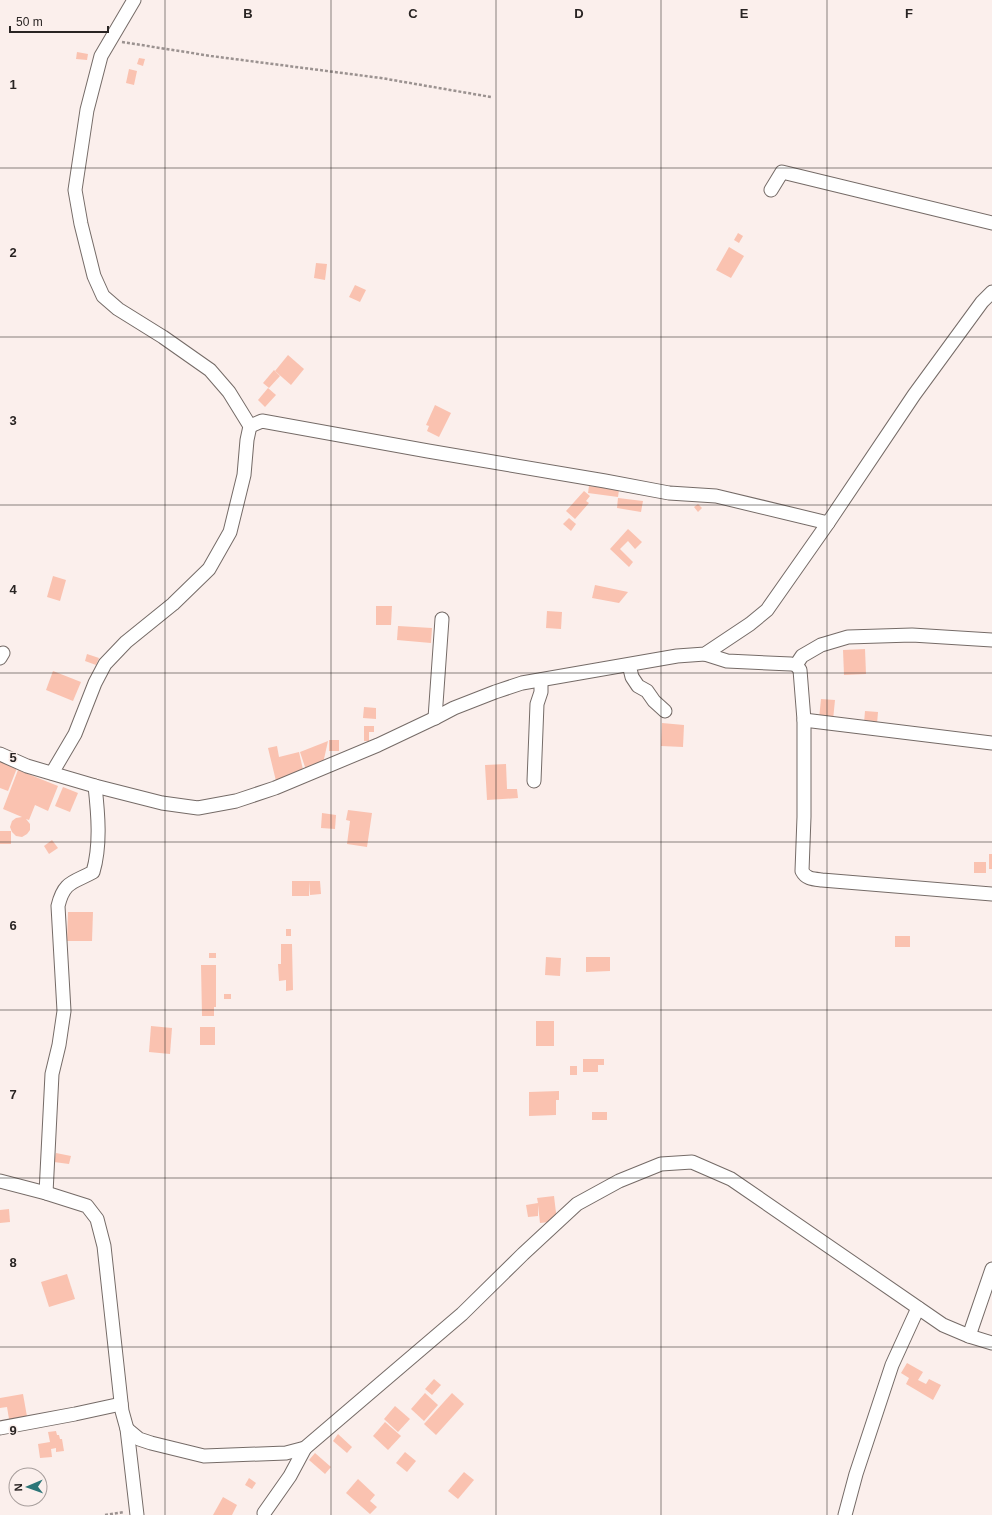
<svg xmlns="http://www.w3.org/2000/svg" width="992" height="1515" viewBox="0 0 992 1515" font-family="Arial,sans-serif">
<style>
.building{fill:#fac2b0}
.lines{fill:none;stroke-linecap:round;stroke-linejoin:round}
.minor-casing{stroke:#756b67;stroke-width:15}
.path{stroke:#9b9290;stroke-width:2.5;stroke-dasharray:3 2;stroke-linecap:butt}
.minor{stroke:#fff;stroke-width:13}
.grid{fill:none;stroke:#292423;stroke-width:1;stroke-opacity:0.55}
.grid-label{font-size:13px;text-anchor:middle;font-weight:bold;fill:#292423;stroke:#fbefec;stroke-width:3;stroke-linejoin:round;paint-order:stroke}
</style>
<rect width="100%" height="100%" fill="#fbefec"/>
<!-- building -->
<g class="building">
<path d="M77 52 88 54 87 60 76 59Z"/>
<path d="M139 58 145 59 143 66 137 64Z"/>
<path d="M129 69 137 71 134 85 126 83Z"/>
<path d="M738 233 743 236 739 243 734 240Z"/>
<path d="M729 247 744 256 731 278 716 270Z"/>
<path d="M316 263 327 264 325 280 314 278Z"/>
<path d="M355 285 366 290 360 302 349 297Z"/>
<path d="M288 355 304 369 291 385 275 371Z"/>
<path d="M274 370 280 376 269 388 263 383Z"/>
<path d="M268 388 276 395 265 407 258 400Z"/>
<path d="M435 405 451 413 439 437 427 431 429 426 426 425Z"/>
<path d="M589 486 619 490 618 497 588 493Z"/>
<path d="M584 491 590 496 586 501 589 503 575 519 566 511Z"/>
<path d="M618 498 643 501 641 512 617 508Z"/>
<path d="M698 504 702 508 698 512 694 507Z"/>
<path d="M569 518 576 524 571 531 563 524Z"/>
<path d="M628 529 642 542 635 549 628 541 620 549 633 562 629 567 610 549Z"/>
<path d="M53 576 66 580 60 601 47 597Z"/>
<path d="M595 585 628 592 619 603 592 598Z"/>
<path d="M376 606H392L391 625H376Z"/>
<path d="M547 611 562 612 561 629 546 628Z"/>
<path d="M398 626 432 628 431 643 397 640Z"/>
<path d="M865 649 866 674 844 675 843 650Z"/>
<path d="M87 654 99 658 96 665 85 661Z"/>
<path d="M53 671 81 682 73 701 46 690Z"/>
<path d="M821 699 835 700 833 720 819 719Z"/>
<path d="M364 707 376 708V719L363 718Z"/>
<path d="M865 711 878 712 877 724 864 723Z"/>
<path d="M662 723 684 725 683 747 661 746Z"/>
<path d="M364 726H374V732H369V741H364Z"/>
<rect x="329" y="740" width="10" height="11"/>
<path d="M328 741 322 768 307 773 300 752Z"/>
<path d="M277 746 279 757 299 752 304 774 276 781 268 748Z"/>
<path d="M0 761 17 768 8 791 0 788Z"/>
<path d="M506 764 507 789H517L518 798 487 800 485 765Z"/>
<path d="M18 770 58 786 48 811 35 805 29 820 26 819 30 824V830L27 834 22 837 16 836 12 832 10 827 12 821 16 818 22 817 3 809Z"/>
<path d="M63 787 78 793 70 812 55 806Z"/>
<path d="M348 810 372 813 367 847 347 844 350 821 346 820Z"/>
<path d="M322 813 336 815 335 829 321 828Z"/>
<rect x="0" y="831" width="11" height="13"/>
<path d="M52 840 58 848 49 854 44 846Z"/>
<rect x="989" y="854" width="3" height="15"/>
<rect x="974" y="862" width="12" height="11"/>
<rect x="292" y="881" width="17" height="15"/>
<path d="M309 881H320L321 894 310 895Z"/>
<path d="M68 912H93L92 941H67Z"/>
<rect x="286" y="929" width="5" height="7"/>
<rect x="895" y="936" width="15" height="11"/>
<path d="M281 944H292L293 990 286 991V980L279 981 278 964H281Z"/>
<rect x="209" y="953" width="7" height="5"/>
<path d="M546 957 561 958 560 976 545 975Z"/>
<path d="M586 957H610V971L586 972Z"/>
<path d="M201 965H216V1007H214V1016H202Z"/>
<rect x="224" y="994" width="7" height="5"/>
<rect x="536" y="1021" width="18" height="25"/>
<path d="M151 1026 172 1028 170 1054 149 1052Z"/>
<rect x="200" y="1027" width="15" height="18"/>
<path d="M583 1059H604V1065H598V1072H583Z"/>
<rect x="570" y="1066" width="7" height="9"/>
<path d="M559 1091V1100H556V1115L529 1116V1092Z"/>
<rect x="592" y="1112" width="15" height="8"/>
<path d="M56 1153 71 1156 69 1164 54 1162Z"/>
<path d="M554 1196 557 1221 540 1223 538 1205V1216L528 1217 526 1205 538 1203 537 1198Z"/>
<path d="M9 1209 10 1222 0 1223V1210Z"/>
<path d="M67 1274 75 1299 49 1307 41 1282Z"/>
<path d="M907 1363 923 1372 918 1380 926 1384 929 1379 941 1385 933 1400 906 1384 909 1378 901 1373Z"/>
<path d="M434 1379 441 1385 432 1395 425 1389Z"/>
<path d="M425 1393 438 1405 424 1421 411 1409Z"/>
<path d="M452 1393 464 1404 436 1435 424 1424Z"/>
<path d="M23 1394 28 1422 10 1425 7 1407 0 1408V1398Z"/>
<path d="M395 1406 410 1419 398 1432 384 1419Z"/>
<path d="M385 1422 401 1436 388 1450 373 1436Z"/>
<path d="M56 1431 57 1435H59L60 1439H62L64 1451 56 1452V1448L51 1449 52 1457 40 1458 38 1444 50 1442 48 1432Z"/>
<path d="M338 1434 352 1447 347 1453 333 1441Z"/>
<path d="M405 1452 416 1461 407 1472 396 1463Z"/>
<path d="M315 1453 331 1467 325 1474 309 1460Z"/>
<path d="M464 1472 474 1480 458 1499 448 1491Z"/>
<path d="M249 1478 256 1483 252 1489 245 1485Z"/>
<path d="M358 1479 375 1495 370 1501 377 1507 370 1514 346 1493Z"/>
<path d="M223 1497 237 1505 232 1515H213Z"/>
</g>
<g class="lines">
<defs>
<g id="minor">
<path d="M771 190 782 172 992 223"/>
<path d="M250 426 262 421 428 451 605 481 669 493 716 496 828 523"/>
<path d="M705 654 727 661 791 664 796 665 800 670 804 720V817L802 871C806 879 813 879 822 880L992 894"/>
<path d="M0 658 3 653"/>
<path d="M629 665 632 677 638 686 647 691 654 701 665 711"/>
<path d="M796 665 802 656 821 645 848 637 912 635 992 640"/>
<path d="M435 718 442 619"/>
<path d="M804 720 992 743"/>
<path d="M0 754 27 766 95 786 162 803 198 808 236 801 275 788 378 745 435 718 454 708 495 692 522 683 677 656 705 654 750 624 767 610 828 523 914 395 982 302 992 292"/>
<path d="M52 773 75 734 95 683 105 664 126 642 173 604 209 569 230 532 244 475 247 440 250 426 229 392 210 370 163 337 118 309 103 296 94 276 81 224 75 190 87 110 101 56 134 0"/>
<path d="M534 781 537 704 541 692V680"/>
<path d="M0 1181 46 1193 87 1206 97 1219 104 1246 122 1411 127 1429 137 1515"/>
<path d="M46 1193 52 1074 59 1045 64 1011 58 906C64 881 73 883 93 872 101 845 98 813 95 786"/>
<path d="M969 1336 992 1269"/>
<path d="M0 1428 75 1414 121 1404"/>
<path d="M127 1429 139 1439 151 1443 204 1456 286 1453 305 1448 462 1314 523 1254 577 1204 619 1181 661 1164 692 1162 731 1179 943 1325 969 1336 992 1343"/>
<path d="M264 1513 290 1476 305 1448"/>
<path d="M845 1515 856 1474 892 1365 918 1308"/>
</g>
</defs>
<!-- minor casing -->
<use href="#minor" class="minor-casing"/>
<!-- path -->
<g class="path">
<path d="M122 42 211 56 381 78 491 97"/>
<path d="M105 1515 124 1512"/>
</g>
<!-- minor -->
<use href="#minor" class="minor"/>
</g>
<!-- grid -->
<path class="grid" d="M165 0V1515M331 0V1515M496 0V1515M661 0V1515M827 0V1515M0 168H992M0 337H992M0 505H992M0 673H992M0 842H992M0 1010H992M0 1178H992M0 1347H992"/>
<g class="grid-label">
<text x="248" y="18">B</text>
<text x="413" y="18">C</text>
<text x="579" y="18">D</text>
<text x="744" y="18">E</text>
<text x="909" y="18">F</text>
<text x="13" y="89">1</text>
<text x="13" y="257">2</text>
<text x="13" y="425">3</text>
<text x="13" y="594">4</text>
<text x="13" y="762">5</text>
<text x="13" y="930">6</text>
<text x="13" y="1099">7</text>
<text x="13" y="1267">8</text>
<text x="13" y="1435">9</text>
</g>
<!-- north arrow -->
<g transform="translate(28 1487) rotate(268)"><circle r="19" fill="#fbefec" stroke="#a79e9c"/>
<path d="M0-3L7 15L0 10L-7 15Z" fill="#2c7678"/>
<text y="-6" font-size="11" font-weight="bold" text-anchor="middle" fill="#292423">N</text>
</g>
<!-- scale -->
<path d="M10 26v6h98v-6" fill="none" stroke="#292423" stroke-width="2"/>
<text x="16" y="26" font-size="12" fill="#292423" stroke="#fbefec" stroke-width="3" paint-order="stroke">50 m</text>
</svg>
